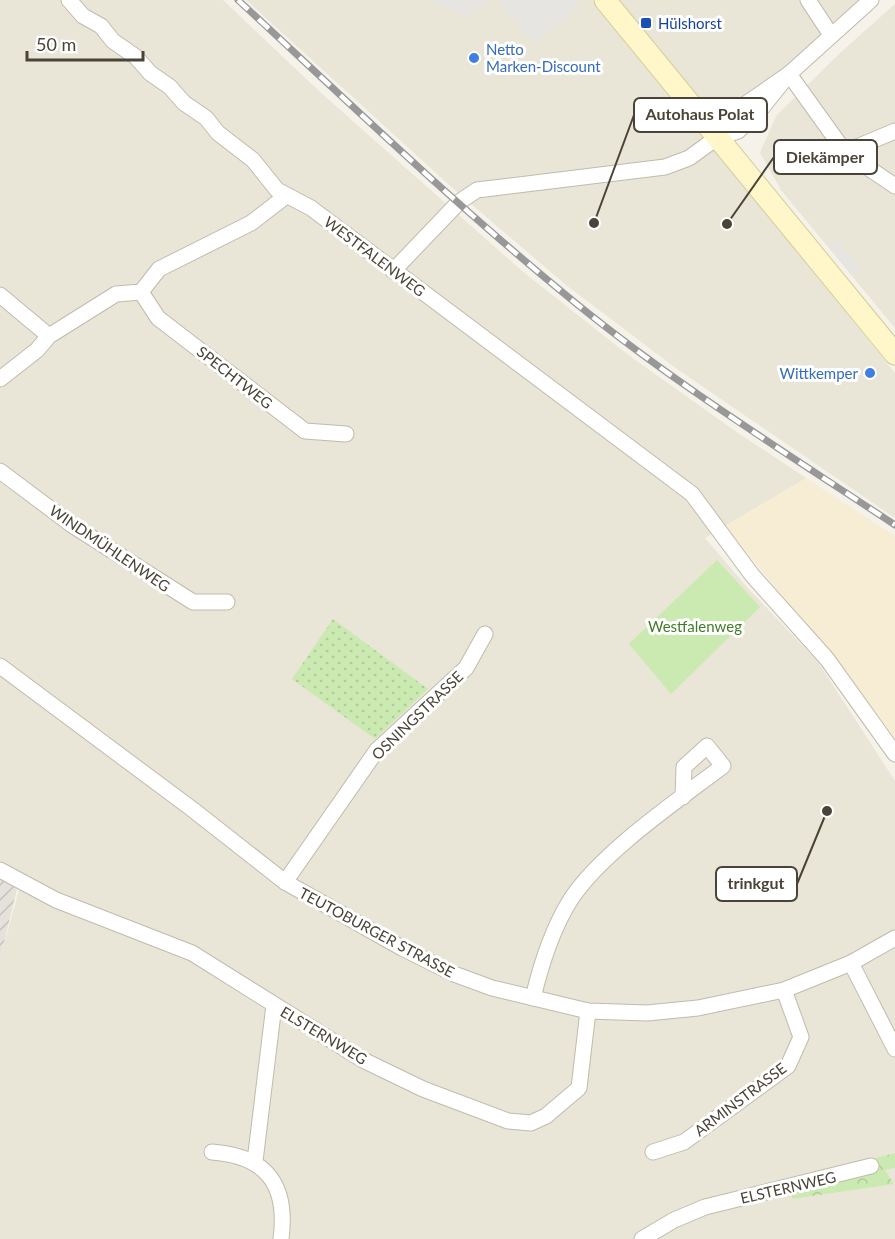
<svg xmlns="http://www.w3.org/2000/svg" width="895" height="1239" viewBox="0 0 895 1239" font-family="Lato,sans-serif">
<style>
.residential{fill:#e9e5d7}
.commercial{fill:#f7ecd4}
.industrial{fill:url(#industrial-furrows)}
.grass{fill:url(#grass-dots)}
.forest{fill:url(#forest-crowns)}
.park{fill:#cbeab1}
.parking{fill:#e6e5e1}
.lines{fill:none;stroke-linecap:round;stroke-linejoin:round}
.minor-casing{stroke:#c1bbab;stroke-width:17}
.secondary-casing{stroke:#d6cb98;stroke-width:23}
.minor{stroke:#fff;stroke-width:15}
.secondary{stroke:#fff7c9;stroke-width:21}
.rail-casing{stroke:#989898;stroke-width:7}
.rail{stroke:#fff;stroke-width:4.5;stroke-dasharray:14;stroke-linecap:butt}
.transit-dot{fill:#1a4fb4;stroke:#fff;stroke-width:2}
.shop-dot{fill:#3f7fe0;stroke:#fff;stroke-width:2}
.labels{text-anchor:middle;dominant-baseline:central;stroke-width:6;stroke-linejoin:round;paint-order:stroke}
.transit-label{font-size:15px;fill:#164399;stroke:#fff;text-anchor:start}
.shop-label{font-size:15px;fill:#366cbe;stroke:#fff;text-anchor:start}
.street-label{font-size:15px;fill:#494437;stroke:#fff}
.park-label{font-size:15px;fill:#407d28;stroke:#fff}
.leader{fill:none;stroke:#494437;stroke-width:2}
.callout-dot{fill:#494437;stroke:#fff;stroke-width:2}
.callout{fill:#fff;stroke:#494437;stroke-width:2}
.callout-label{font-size:16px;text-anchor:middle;font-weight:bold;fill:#494437}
</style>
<defs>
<pattern id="industrial-furrows" width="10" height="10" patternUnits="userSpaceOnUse" patternTransform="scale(1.5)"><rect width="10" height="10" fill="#e5e1db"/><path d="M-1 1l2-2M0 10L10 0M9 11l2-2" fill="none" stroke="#c6c2bd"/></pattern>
<pattern id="grass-dots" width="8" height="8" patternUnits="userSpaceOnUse" patternTransform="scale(1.5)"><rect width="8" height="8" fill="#cbeab1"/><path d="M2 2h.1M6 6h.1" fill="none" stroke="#b0ca99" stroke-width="1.8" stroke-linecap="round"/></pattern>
<pattern id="forest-crowns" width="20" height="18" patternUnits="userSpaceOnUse" patternTransform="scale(1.5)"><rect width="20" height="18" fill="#cbeab1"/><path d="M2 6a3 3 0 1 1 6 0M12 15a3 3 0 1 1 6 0" fill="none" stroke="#b0ca99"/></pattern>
</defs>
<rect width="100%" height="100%" fill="#f5f2e9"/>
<!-- residential -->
<g class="residential">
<path d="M0 0H223L320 92 522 271 627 354 735 431 806 478 705 538 746 586 818 662 895 781V1153L786 1182 793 1199 893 1184 885 1170 895 1168V1239H0V959L22 879 0 866Z"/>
<path d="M246 0H592L895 373V518L677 369 566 285 457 192Z"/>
<path d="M614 0H860L817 40 716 126Z"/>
<path d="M895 4V328L781 190 760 153 776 116 840 53Z"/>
</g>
<!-- commercial -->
<path class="commercial" d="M806 478 895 536V747L830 654 725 526Z"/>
<!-- industrial -->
<path class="industrial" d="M0 878 17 889 0 959Z"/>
<!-- grass -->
<path class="grass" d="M333 619 428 689 375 739 292 679Z"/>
<!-- forest -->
<path class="forest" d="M895 1153V1168L885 1170 894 1184 793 1199 786 1181Z"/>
<!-- park -->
<path class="park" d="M717 560 760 607 671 694 629 644Z"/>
<!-- parking -->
<g class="parking">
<path d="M431 0H489L467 18Z"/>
<path d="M498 0H575L580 6 534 44Z"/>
<path d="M837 239 859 268 852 275 830 248Z"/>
</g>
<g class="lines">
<defs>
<g id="minor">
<path d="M69 0 83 16 101 26 113 41 136 57 150 73 170 87 184 103 206 118 218 133 253 160 277 190 311 208 692 494 752 575 827 659 895 754"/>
<path d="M808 0 831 35"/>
<path d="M789 74 845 152 895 186"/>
<path d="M718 137 731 114 789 74 871 0"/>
<path d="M845 152 895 131"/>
<path d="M393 271 459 202 477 190 665 167 689 158 718 137 738 131 761 109 789 74"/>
<path d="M141 292 158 318 305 431 346 434"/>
<path d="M0 295 49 336"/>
<path d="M0 379 37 350 49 336 116 294 141 292 159 269 251 223 286 196"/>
<path d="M0 471 72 525 193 602H227"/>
<path d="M0 666 192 809 285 882 402 948 454 974 492 988 588 1011 647 1013 698 1008 784 990 851 963 895 938"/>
<path d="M0 870 56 900 192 953 363 1060 423 1089 508 1121 531 1123 546 1116 579 1088 588 1011"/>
<path d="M285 882 377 750 466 668 485 634"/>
<path d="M851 963 895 1049"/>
<path d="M533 998C541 964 552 929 571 899 602 852 677 801 723 766L707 746 684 767 683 797"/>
<path d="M212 1152C267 1156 288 1185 281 1239"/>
<path d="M653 1152 684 1142 788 1066 801 1037 784 990"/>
<path d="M255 1161 274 1005"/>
<path d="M642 1239 674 1220 705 1207 871 1166"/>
</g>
<path id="secondary" d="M605 0 895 354"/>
</defs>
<!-- minor casing -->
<use href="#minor" class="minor-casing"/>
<!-- secondary casing -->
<use href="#secondary" class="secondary-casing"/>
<!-- minor -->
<use href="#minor" class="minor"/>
<!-- secondary -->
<use href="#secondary" class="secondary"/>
<defs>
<path id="rail" d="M238 0C344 98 449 199 561 291 665 378 782 450 895 525"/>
</defs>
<!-- rail casing -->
<use href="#rail" class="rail-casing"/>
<!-- rail -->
<use href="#rail" class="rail"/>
</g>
<!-- markers -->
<rect class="transit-dot" x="640" y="17" width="12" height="12" rx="3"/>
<g class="shop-dot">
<circle cx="474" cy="58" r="6"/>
<circle cx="870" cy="373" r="6"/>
</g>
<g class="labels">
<!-- transit labels -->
<g class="transit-label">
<text x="658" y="23">Hülshorst</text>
</g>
<!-- shop labels -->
<g class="shop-label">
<text x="486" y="49">Netto<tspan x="486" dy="17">Marken-Discount</tspan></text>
<text x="858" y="373" text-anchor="end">Wittkemper</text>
</g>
<!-- street labels -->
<g class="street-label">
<text transform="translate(375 256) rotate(37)">WESTFALENWEG</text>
<text transform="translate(235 377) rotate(38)">SPECHTWEG</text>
<text transform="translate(110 548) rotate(34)">WINDMÜHLENWEG</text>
<text transform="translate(417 715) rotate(-44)">OSNINGSTRASSE</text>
<text transform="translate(377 932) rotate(28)">TEUTOBURGER STRASSE</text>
<text transform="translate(324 1035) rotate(31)">ELSTERNWEG</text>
<text transform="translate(740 1099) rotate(-37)">ARMINSTRASSE</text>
<text transform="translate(788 1187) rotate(-13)">ELSTERNWEG</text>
</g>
<!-- park labels -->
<g class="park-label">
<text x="695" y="626">Westfalenweg</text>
</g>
</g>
<!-- callouts -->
<path class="leader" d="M594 223L634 115M727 224L774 157M827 811L797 884"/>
<g class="callout-dot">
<circle cx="594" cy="223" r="6"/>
<circle cx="727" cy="224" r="6"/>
<circle cx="827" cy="811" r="6"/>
</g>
<g class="callout">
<rect x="634" y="98" width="133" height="34" rx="6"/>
<rect x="774" y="140" width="103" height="34" rx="6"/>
<rect x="716" y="867" width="81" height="34" rx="6"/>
</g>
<g class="callout-label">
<text x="700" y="120">Autohaus Polat</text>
<text x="825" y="163">Diekämper</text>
<text x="756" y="889">trinkgut</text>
</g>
<!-- scale -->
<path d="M27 51v9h116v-9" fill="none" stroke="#494437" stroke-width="3"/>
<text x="36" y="51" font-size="18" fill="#494437" stroke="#ffffff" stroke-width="4.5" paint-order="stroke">50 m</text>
</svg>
